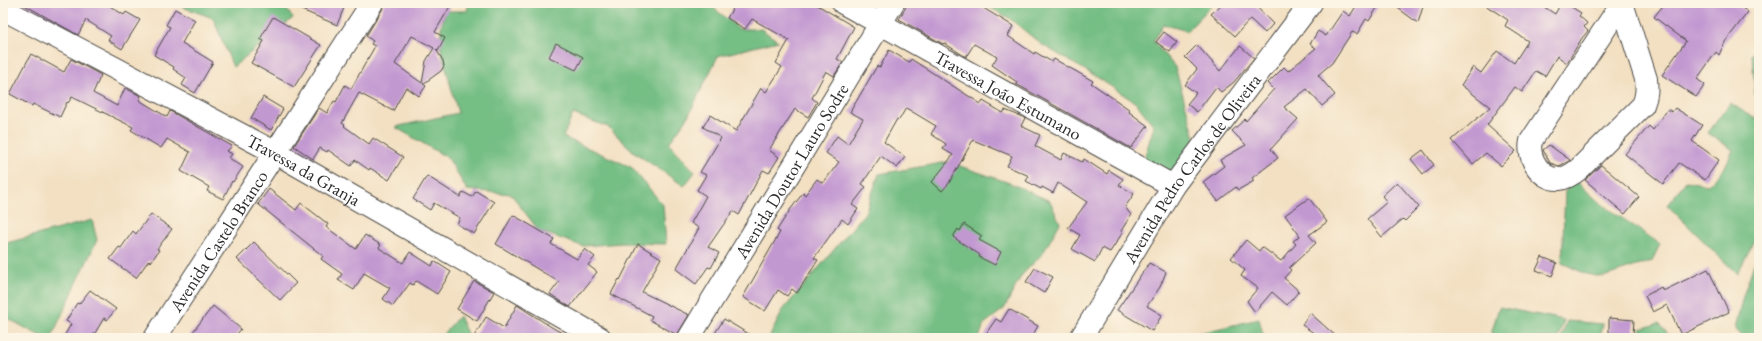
<svg xmlns="http://www.w3.org/2000/svg" width="1762" height="341" viewBox="0 0 1762 341" font-family="'EB Garamond',serif">
<style>
.forest{fill:#75be84;stroke:#507458}
.building{fill:#c298d1;fill-rule:evenodd}
.lines{fill:none;stroke-linecap:round;stroke-linejoin:round}
.minor-casing{stroke:#494642;stroke-width:24}
.minor{stroke:#fff;stroke-width:22}
.labels{text-anchor:middle;dominant-baseline:central;stroke-width:3;stroke-linejoin:round;paint-order:stroke}
.street-label{font-size:18px;fill:#2b2b2b;stroke:#fcf5e5}
</style>
<rect width="100%" height="100%" fill="#fcf5e5"/>
<filter id="ink" filterUnits="userSpaceOnUse"><feTurbulence type="fractalNoise" baseFrequency=".025" numOctaves="2"/><feDisplacementMap in="SourceGraphic" scale="8" xChannelSelector="R" yChannelSelector="G"/><feConvolveMatrix kernelMatrix="1 2 1 2 8 2 1 2 1" color-interpolation-filters="sRGB"/></filter>
<filter id="wash" filterUnits="userSpaceOnUse"><feTurbulence type="fractalNoise" baseFrequency=".012" numOctaves="4" result="noise"/><feDisplacementMap in="SourceGraphic" scale="16" xChannelSelector="R" yChannelSelector="G"/><feGaussianBlur stdDeviation="0.9" result="paint"/><feColorMatrix in="noise" values="0 0 0 0 0 0 0 0 0 0 0 0 0 0 0 0 0 1.4 0 .05"/><feComposite in="paint" operator="in"/></filter>
<g filter="url(#wash)">
<rect width="100%" height="100%" fill="#f3e0c2"/>
<!-- forest -->
<g class="forest">
<path d="M171 3H282L293 18 233 67 213 18Z"/>
<path d="M469 3H708L739 29H761L778 41 718 56 686 120 669 143 695 172 684 186 634 152 608 127 573 114 563 137 631 167 663 205 666 244 623 243 582 246 539 231 511 194 467 190 448 158 395 127 458 113 441 50V27L446 11H467Z"/>
<path d="M981 3H1214L1187 31 1163 24 1153 41 1175 67 1198 149 1181 170 1162 173 1141 168 1154 126 1136 103 1100 79 1041 44 1009 18Z"/>
<path d="M1759 49V233L1737 274 1667 205 1686 181 1708 185 1724 169 1733 150 1708 133 1730 103 1757 120 1752 54Z"/>
<path d="M948 162 1010 183 1050 201 1060 223 1043 253 1021 276 1004 309 984 324 979 338H769L783 310 865 213 879 174Z"/>
<path d="M1576 181 1600 203 1660 244 1652 261 1603 277 1586 274 1562 263 1565 191Z"/>
<path d="M92 220 97 240 51 338H44L3 316V244Z"/>
<path d="M1759 249V338H1744L1735 329 1743 296Z"/>
<path d="M1499 307 1564 320 1558 338H1490Z"/>
<path d="M459 316 469 338H440Z"/>
<path d="M1259 319 1264 338H1178Z"/>
<path d="M1567 321 1603 324 1600 338H1561Z"/>
<path d="M1659 323 1671 338H1639L1641 329Z"/>
</g>
<g id="blocks">
<!-- building -->
<g class="building">
<path d="M21 3H105L124 15 126 12 140 20 122 49 108 40 111 36 86 20 78 35Z"/>
<path d="M285 3H346L337 25Z"/>
<path d="M384 3H452L435 32 445 38 438 51 436 49 443 61 444 66 441 71 423 84 426 86 419 96 406 87 393 111 359 93 342 123 345 125 344 126 369 144 373 138 403 157 389 180 370 168 369 170 355 160 351 166 328 150 327 152 320 148 313 159 294 146 319 108 327 113 334 101 336 102 345 85 351 89 375 46 371 44 373 41 366 36 382 10ZM412 36 434 48 426 61 422 83 395 64Z"/>
<path d="M736 3H814L854 27 837 59 843 62 834 76 826 71 812 98 817 102 808 117 795 109 769 150 779 157 769 173 763 170 739 215 733 211 708 247 719 253 711 268 708 267 696 284 676 269 699 228 691 223 706 196 697 190 706 175 700 172 721 138 703 127 710 115 736 131 761 88 766 92 782 67 776 63 789 40 752 19 745 29 727 18Z"/>
<path d="M908 3H975L1013 26 1008 36 1034 54 1035 52 1052 62 1054 59 1093 81 1091 83 1123 105 1130 110 1129 112 1148 126 1131 148 1016 84 1017 82 992 65 997 57 974 44 966 57 944 43 943 44 899 19Z"/>
<path d="M1223 3H1253L1273 24 1265 33 1250 19 1235 36 1211 14Z"/>
<path d="M1358 3H1380L1369 21 1366 19 1357 34 1352 32 1332 63 1318 75 1335 95 1322 106 1307 89 1284 107 1298 119 1271 149 1278 158 1252 178 1254 181 1238 190 1236 187 1218 201 1203 182 1224 166 1220 160 1246 145 1232 131 1245 119 1246 121 1274 89 1268 83 1284 67 1288 71 1316 48 1310 44 1318 31 1326 36 1343 11 1350 16Z"/>
<path d="M1391 3H1424L1418 23Z"/>
<path d="M1482 3H1538L1555 14 1561 3H1565L1581 13 1579 16 1587 23 1584 27 1588 31 1582 38 1567 63 1557 56 1545 76 1536 71 1522 92 1515 87 1487 125 1516 151 1501 166 1486 153 1473 164 1452 140 1490 107 1461 85 1473 67 1481 73 1497 51 1514 63 1528 41 1505 26 1508 20Z"/>
<path d="M1665 3H1735L1748 12 1725 42 1719 55 1716 52 1697 79 1705 85 1696 97 1662 75 1686 41 1654 17Z"/>
<path d="M175 9 195 20 182 43 213 62 195 93 182 85 186 78 173 69 174 67 154 55 170 27 166 25Z"/>
<path d="M273 17 321 45 294 87 251 63 264 41 260 39Z"/>
<path d="M1164 32 1177 42 1170 52 1156 42Z"/>
<path d="M556 43 583 57 576 70 549 57Z"/>
<path d="M1197 45 1220 71 1240 46 1254 58 1234 82 1221 92 1216 87 1197 112 1187 104 1196 93 1185 85 1197 69 1185 57Z"/>
<path d="M889 50 909 62 911 59 981 104 983 101 1003 113 1005 110 1025 118 1021 126 1040 135 1035 146 1061 160 1064 153 1082 162 1084 159 1107 174 1109 170 1123 179 1119 185 1134 194 1125 207 1131 215 1121 231 1123 232 1110 252 1102 248 1095 262 1072 249 1080 235 1068 228 1087 202 1058 183 1053 193 1042 187 1041 189 1026 181 1029 176 1007 166 1012 156 973 140 949 183 942 191 932 182 953 155 943 149 946 144 931 134 936 126 906 108 899 120 897 119 884 142 905 157 897 168 881 156 862 184 866 187 852 205 858 209 848 224 842 219 814 258 818 260 797 293 792 289 787 296 778 290 765 311 743 297 780 232 777 230 790 210 803 193 805 195 817 179 823 183 839 162 826 153 837 136 848 144 863 119 850 112 877 66 880 67Z"/>
<path d="M31 54 64 72 71 59 101 75 93 93 117 106 125 88 141 96 139 100 167 117 170 111 232 146 227 151 232 154 229 158 243 167 233 182 232 181 223 199 207 191 209 187 181 171 190 152 167 139 161 148 131 130 133 127 72 97 68 103 67 102 60 117 33 104 32 106 10 94Z"/>
<path d="M263 97 283 109 271 130 251 118Z"/>
<path d="M1675 108 1702 125 1692 141 1719 160 1705 180 1679 163 1663 184 1625 154 1649 126 1653 130 1668 109 1672 112Z"/>
<path d="M1549 145 1570 160 1569 161 1559 166 1550 163 1543 150Z"/>
<path d="M1423 150 1434 165 1423 174 1411 159Z"/>
<path d="M1601 165 1639 197 1625 214 1585 180Z"/>
<path d="M427 176 460 197 463 192 472 197 476 191 494 202 474 234 457 224 460 218 434 203 430 210 413 199Z"/>
<path d="M1397 182 1419 207 1405 221 1403 219 1382 237 1367 219 1387 202 1382 196Z"/>
<path d="M269 189 296 210 301 203 328 224 326 227 356 249 365 235 381 245 379 248 403 263 410 252 432 266 434 261 451 272 437 294 416 281 413 285 410 283 393 306 383 299 390 288 364 273 354 290 338 280 342 274 321 259 323 256 258 204Z"/>
<path d="M1309 198 1327 222 1309 235 1316 243 1289 268 1291 270 1284 278 1299 291 1287 305 1272 292 1255 312 1247 301 1258 288 1241 276 1245 270 1231 258 1246 240 1259 251 1262 247 1281 261 1296 244 1293 241 1300 236 1285 215Z"/>
<path d="M151 214 172 229 157 249 159 250 151 262 149 260 136 278 110 259 119 247 121 248 133 231 136 234Z"/>
<path d="M513 215 554 239 551 244 577 259 585 249 595 257 588 265 597 272 570 307 550 294 559 282 496 244Z"/>
<path d="M964 224 982 236 979 240 1001 252 995 265 979 257 980 255 953 237 958 229 960 231Z"/>
<path d="M254 242 296 283 280 300 237 259Z"/>
<path d="M638 244 661 258 642 292 689 315 677 335 650 320 652 316 611 294 619 279 620 280Z"/>
<path d="M1542 257 1557 263 1552 276 1536 270Z"/>
<path d="M1149 263 1166 272 1160 287 1147 306 1162 315 1152 331 1117 310Z"/>
<path d="M1035 268 1053 277 1044 293 1026 282Z"/>
<path d="M1708 269 1729 312 1681 335 1667 305 1653 312 1645 296 1661 287 1663 291Z"/>
<path d="M474 281 494 292 477 321 457 309Z"/>
<path d="M90 290 116 309 107 320 104 318 92 338H63L71 324 66 321 77 303 79 304Z"/>
<path d="M517 305 553 328 571 338H473L486 317 504 328Z"/>
<path d="M213 306 241 329 234 338H188Z"/>
<path d="M1009 309 1038 326 1031 338H983L996 319 1001 322Z"/>
<path d="M1310 313 1338 338H1321L1302 325Z"/>
<path d="M1609 318 1634 320 1633 334 1609 333Z"/>
<path d="M724 319 755 338H723L715 333Z"/>
</g>
</g>
</g>
<g filter="url(#ink)">
<use href="#blocks" fill-opacity="0" stroke="#494642" stroke-width="1"/>
<g class="lines">
<defs>
<g id="minor">
<path id="s1" d="M843 3 1173 186"/>
<path d="M1622 3 1531 141C1527 158 1541 180 1559 179 1567 178 1573 174 1579 169L1643 105C1647 95 1647 89 1646 79L1622 3"/>
<path id="s2" d="M3 9 276 153 600 338"/>
<path id="s3" d="M155 338 372 3"/>
<path id="s4" d="M689 338 893 3"/>
<path id="s5" d="M1081 338 1173 186 1311 3"/>
</g>
</defs>
<!-- minor casing -->
<use href="#minor" class="minor-casing"/>
<!-- minor -->
<use href="#minor" class="minor"/>
</g>
</g>
<g class="labels">
<!-- street labels -->
<g class="street-label">
<text stroke="none"><textPath href="#s1" startOffset="189">Travessa João Estumano</textPath></text>
<text stroke="none"><textPath href="#s5" startOffset="203">Avenida Pedro Carlos de Oliveira</textPath></text>
<text stroke="none"><textPath href="#s2" startOffset="341">Travessa da Granja</textPath></text>
<text stroke="none"><textPath href="#s4" startOffset="196">Avenida Doutor Lauro Sodre</textPath></text>
<text stroke="none"><textPath href="#s3" startOffset="116">Avenida Castelo Branco</textPath></text>
</g>
</g>
<!-- margin -->
<rect width="1762" height="341" fill="none" stroke="#fcf5e5" stroke-width="16"/>
</svg>
